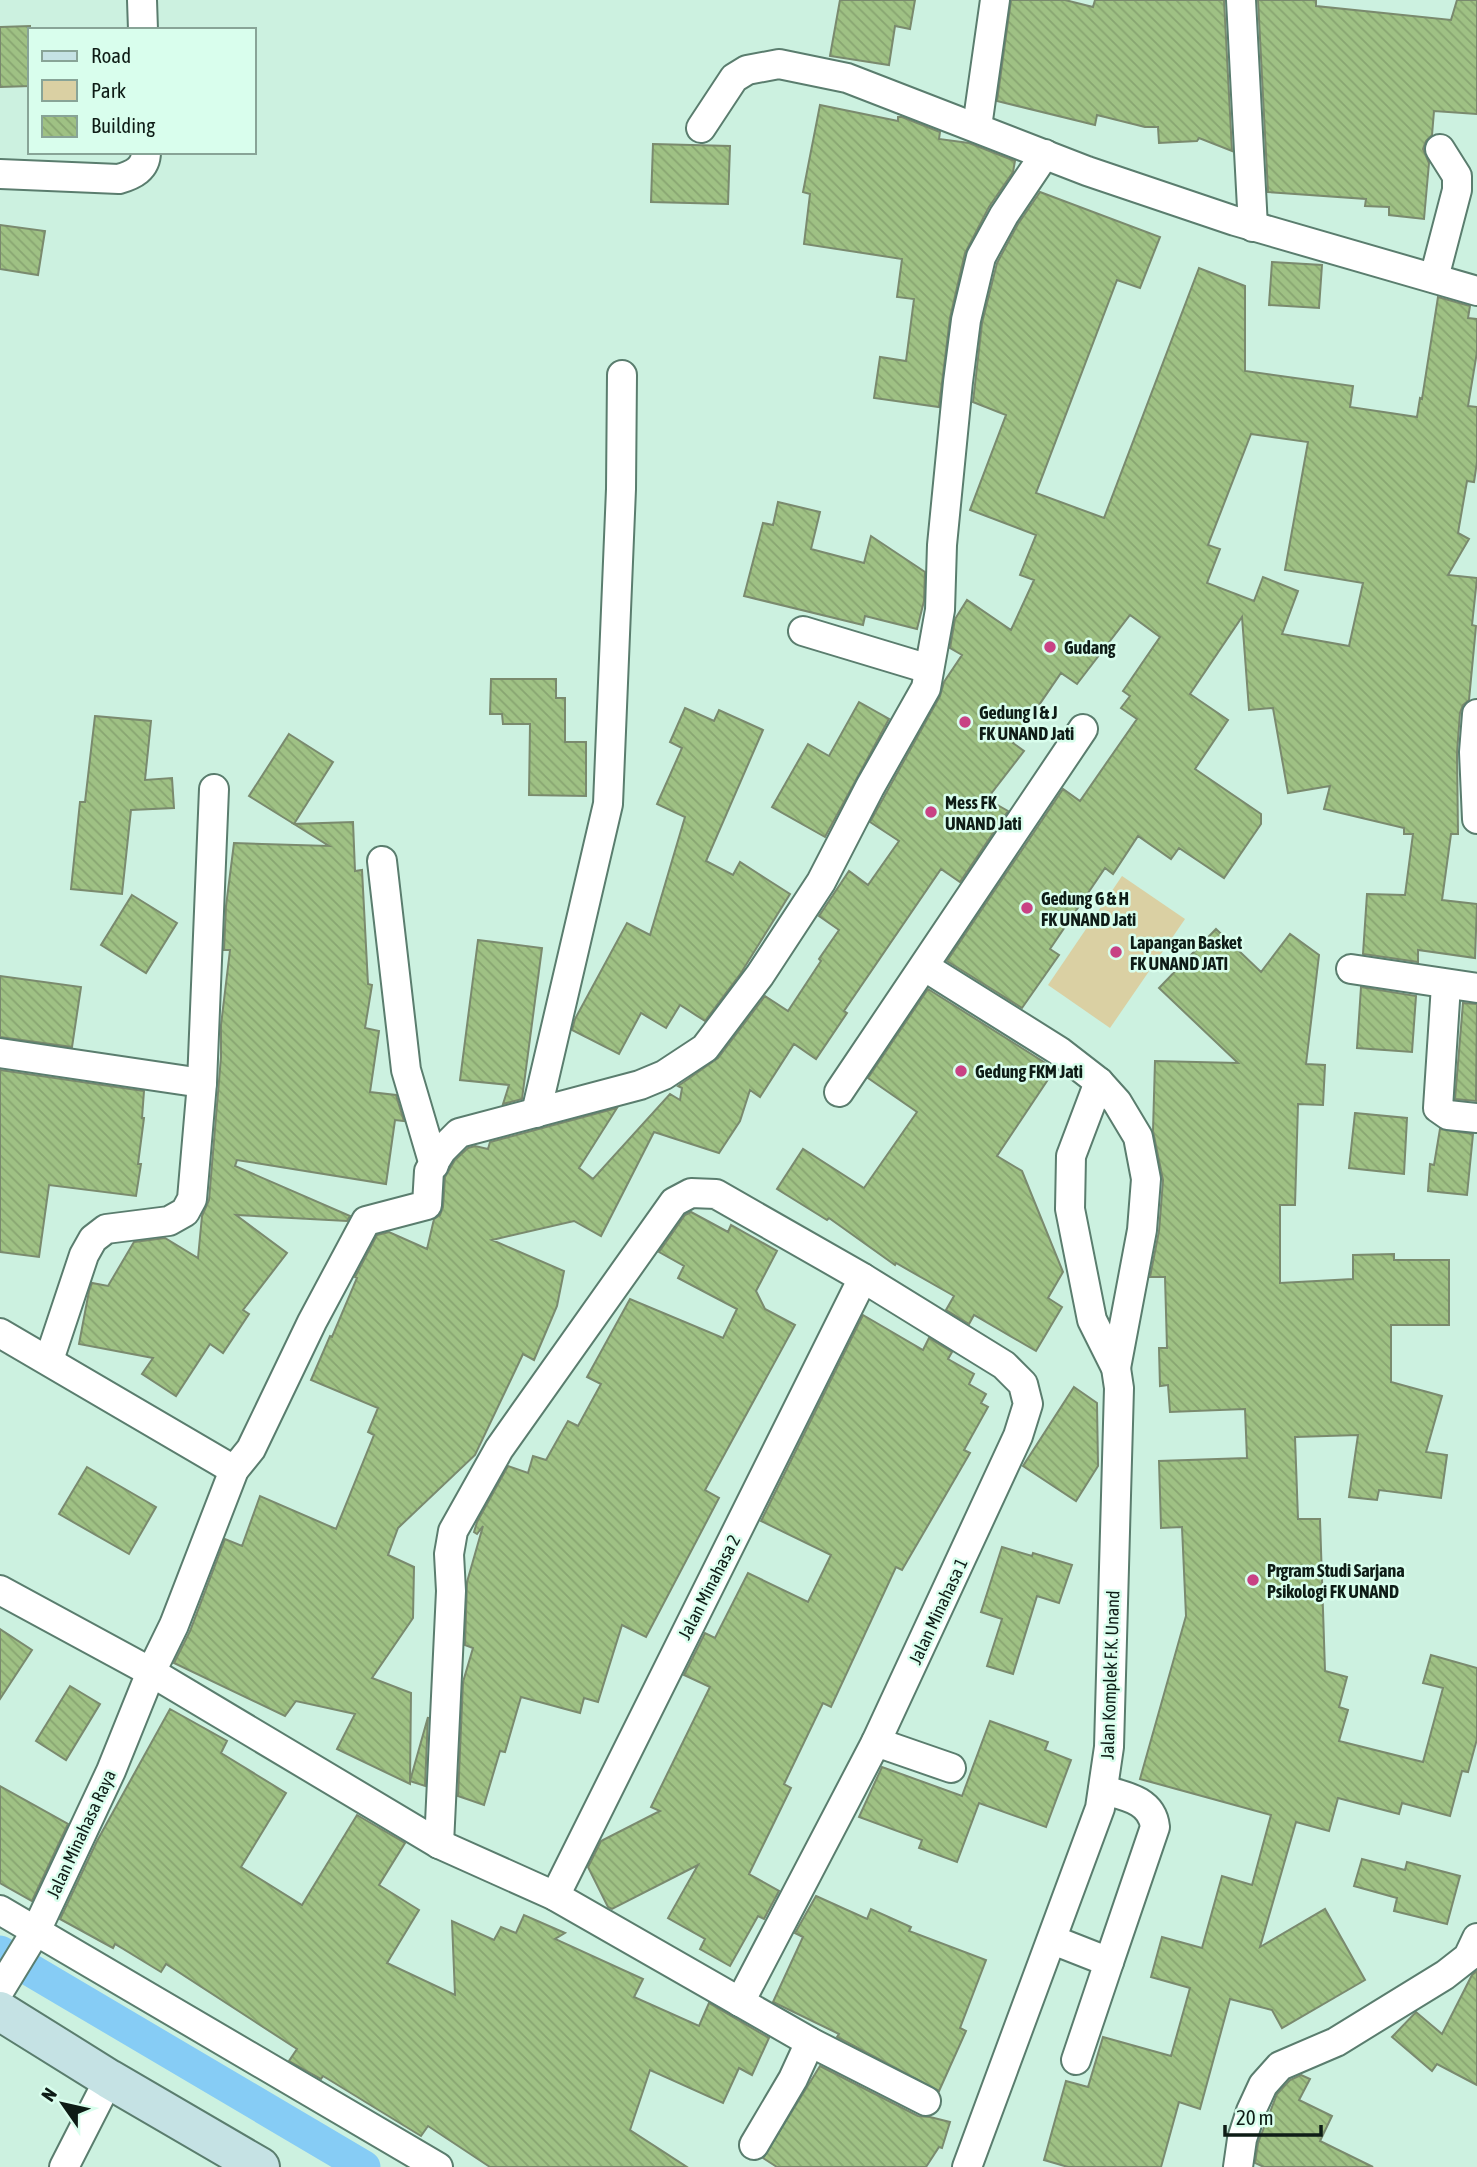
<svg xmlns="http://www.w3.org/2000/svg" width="1477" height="2167" viewBox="0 0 1477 2167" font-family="'Asap Condensed',sans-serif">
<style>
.green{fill:#dad0a3}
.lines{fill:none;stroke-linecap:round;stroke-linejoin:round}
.canal{stroke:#86ccf5;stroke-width:33}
.building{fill:url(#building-back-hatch);stroke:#7a8a6e;stroke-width:2;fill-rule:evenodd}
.minor-casing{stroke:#5a7d6e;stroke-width:32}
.secondary-casing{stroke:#5a7d6e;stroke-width:42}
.minor{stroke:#fff;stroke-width:28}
.secondary{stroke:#c5e2e4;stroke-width:38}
.poi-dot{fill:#c84284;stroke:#d9feed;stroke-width:2.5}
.labels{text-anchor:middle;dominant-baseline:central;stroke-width:5;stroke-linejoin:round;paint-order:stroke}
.poi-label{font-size:18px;font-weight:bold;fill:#0e1c16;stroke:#d9feed;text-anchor:start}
.street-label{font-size:18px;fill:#0e1c16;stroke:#d9feed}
</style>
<defs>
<pattern id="building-back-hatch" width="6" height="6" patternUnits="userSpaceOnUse" patternTransform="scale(1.75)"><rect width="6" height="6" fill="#9fc184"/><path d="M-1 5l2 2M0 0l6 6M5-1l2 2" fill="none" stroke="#88a571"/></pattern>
</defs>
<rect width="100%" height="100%" fill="#ccf1e0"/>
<!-- green -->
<path class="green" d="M1122 876 1185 919 1110 1028 1048 985Z"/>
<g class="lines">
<!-- canal -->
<path class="canal" d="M0 1952 364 2167"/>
</g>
<!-- building -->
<g class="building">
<path d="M840 0H915L910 29 895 26 889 65 830 56Z"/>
<path d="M1011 0H1065L1093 7 1095 0H1224L1232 151 1199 138 1197 141 1159 143 1158 127H1145L1097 115 1095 125 997 101Z"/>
<path d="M1258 0H1316V6L1451 20 1457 0H1477V114L1434 111 1432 135 1426 141 1423 149 1429 163 1424 219 1389 215V207L1365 206 1366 199 1268 192Z"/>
<path d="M30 26V86L0 87V27Z"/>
<path d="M820 105 898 121V117H902L940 132 939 139 969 143 1015 161 1013 172 989 207 965 253 950 318 939 407 874 398 880 357 906 361 914 299 897 297 902 259 804 244 810 194 803 192Z"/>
<path d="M653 144 730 146 728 204 651 202Z"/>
<path d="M1040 192 1160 237 1140 288 1117 280 1036 493 1104 518 1199 268 1245 286V371L1353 386 1350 407 1417 417 1420 398 1422 399 1438 297 1470 306 1468 318 1477 319V352L1468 406 1477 407V462L1474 482 1467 481 1458 533 1469 539 1448 575 1477 578 1472 625 1476 626 1469 700 1463 705 1460 713 1457 753 1458 834H1451L1442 900 1477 904 1475 958 1418 950V962L1363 954 1367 894 1405 895 1413 834H1404V828L1324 809 1330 786 1288 793 1273 708 1249 710 1242 617 1190 694 1228 720 1195 769 1261 814V824L1224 878 1179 848 1171 859 1138 836 1113 874 1105 868 1050 949 1059 955 1022 1008 947 961 1063 789 1080 801 1137 719 1121 708 1130 696 1123 691 1160 637 1130 615 1077 684 1061 673 1013 743 1024 751 987 799 1008 811 960 882 941 869 844 1011 847 1013 816 1059 794 1044 760 1097 750 1090 740 1121 719 1153 654 1132 601 1236 574 1221 492 1240 564 1271 557 1306 534 1360 523 1354 475 1455 398 1528 388 1555 414 1567 413 1618 372 1678 411 1693 410 1784 337 1749 355 1714 296 1701 285 1716 174 1663 190 1631 225 1539 242 1546 260 1496 336 1529 374 1435 368 1432 378 1408 311 1380 330 1336 332 1337 357 1278 355 1277 377 1235 389 1232 427 1249 434 1219 440 1215 443 1207 445 1177 455 1160 468 1148 475 1146 488 1149 490 1142 617 1108 579 1168 593 1179 670 1094 680 1100 682 1088 678 1086 718 1058 765 996 788 1011 821 961 819 959 839 930 819 916 849 871 868 885 899 841 870 822 940 696 944 682 962 655 950 648 955 619 967 600 1011 630 1034 580 1020 575 1036 535 970 510 1006 415 973 402 982 323 997 263 1018 224ZM1251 434 1308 442 1285 570 1363 583 1349 646 1282 634 1298 591 1263 577 1254 601 1207 583 1220 549 1208 545Z"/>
<path d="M0 225 45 231 38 275 0 269Z"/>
<path d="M1272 262 1322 265 1319 308 1269 305Z"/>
<path d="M778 502 820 512 811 549 864 563 871 536 925 572 924 601 917 629 865 616 863 625 744 596 763 523 773 525Z"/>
<path d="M491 679H556V698H565V742H586V796L529 795 530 724H503L502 714H490Z"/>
<path d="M859 702 889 719 825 837 772 807 808 744 829 756Z"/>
<path d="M685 708 714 721 719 710 763 730 706 861 733 875 740 862 790 894 741 973 705 1021 680 1005 666 1028 641 1013 619 1054 572 1030 575 1019 627 923 650 935 685 817 657 804 682 748 670 742Z"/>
<path d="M95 716 151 721 145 780 172 778 174 808 131 810 122 894 71 889 80 802H85Z"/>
<path d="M289 734 333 762 294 824 249 796Z"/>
<path d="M353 822 355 871 362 870 368 984 372 985 365 1028 379 1031 370 1092 396 1095 404 1121 395 1120 386 1184 237 1160 235 1166 350 1216 347 1221 236 1215 287 1253 243 1310 249 1314 223 1353 210 1344 176 1396 142 1374 153 1358 79 1344 89 1291 92 1283 108 1286 134 1242 165 1238 198 1258 202 1216 209 1200 221 1057V1025L230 950H224L226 906 234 843 329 846 294 824Z"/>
<path d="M132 895 177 923 146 973 101 945Z"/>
<path d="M1216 929 1261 972 1290 934 1319 955 1306 1064 1325 1065 1323 1105 1298 1104 1295 1205H1280V1283L1353 1279V1255L1394 1254V1260H1449V1325H1391V1382L1442 1396 1426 1452 1447 1455 1441 1498 1379 1490 1377 1500 1349 1497 1358 1435 1295 1437 1298 1519H1320L1325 1671 1347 1677 1339 1707 1348 1710 1339 1741 1423 1762 1443 1688 1423 1683 1431 1655 1477 1668V1739L1468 1772 1462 1771 1450 1816 1402 1803 1399 1814 1338 1798 1329 1831 1296 1822 1260 1947 1325 1909 1365 1980 1282 2028 1272 2010 1230 1999 1200 2109 1179 2102 1161 2167H1068L1044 2160 1066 2081 1088 2087 1103 2037 1171 2056 1190 1988 1151 1977 1162 1937 1202 1948 1222 1876 1252 1885 1271 1815 1140 1779 1186 1616 1182 1527 1161 1528 1159 1461 1247 1458 1245 1409 1170 1412 1168 1385 1160 1386 1159 1348H1167L1165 1277H1150L1159 1231 1163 1180 1153 1131 1155 1061 1238 1063 1159 988Z"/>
<path d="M478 940 542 948 522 1099 503 1104 509 1085 460 1080Z"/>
<path d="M0 976 81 987 72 1047 0 1037Z"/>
<path d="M1361 987 1416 996 1412 1052 1357 1048Z"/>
<path d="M928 989 1055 1069 997 1156 1022 1171 1063 1272 1048 1298 1062 1307 1036 1351 974 1315 969 1324 946 1310 954 1296 896 1263 895 1265 829 1218 827 1220 777 1189 803 1149 864 1188 917 1112 868 1078Z"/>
<path d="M1463 1003 1477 1004 1476 1101 1455 1099Z"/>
<path d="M0 1070 144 1091 142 1118H144L138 1164H141L136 1196 49 1185 39 1257 0 1252Z"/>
<path d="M1355 1113 1407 1118 1404 1174 1349 1168Z"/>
<path d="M1440 1129 1473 1134 1467 1195 1428 1191 1430 1164 1434 1165Z"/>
<path d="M691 1212 728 1232 731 1225 777 1251 756 1291 765 1309 795 1325 705 1490 719 1498 646 1637 622 1625 598 1702 584 1698 580 1713 521 1697 505 1752 500 1751 484 1805 458 1796 463 1682 473 1648 465 1645 467 1582 483 1526 477 1534 474 1532 477 1522 508 1466 528 1473 533 1456 546 1460 568 1421 578 1426 601 1384 587 1377 630 1299 723 1338 737 1309 678 1278 684 1266 659 1252 685 1215Z"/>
<path d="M863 1315 923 1350 929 1338 952 1352 948 1359 974 1374 969 1384 986 1394 981 1403 988 1407 964 1450 970 1453 902 1570 896 1567 831 1707 823 1703 784 1784 791 1788 749 1874 779 1891 764 1919 758 1916 730 1966 700 1949 705 1939 668 1918 698 1865 612 1909 608 1907 588 1867 601 1841 660 1811 651 1807 710 1687 684 1675 705 1633 715 1638 748 1573 808 1602 831 1555 761 1521Z"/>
<path d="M1074 1387 1097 1403 1098 1466 1076 1501 1023 1466Z"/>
<path d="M87 1467 156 1507 129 1554 59 1514Z"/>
<path d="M1002 1547 1032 1556 1033 1553 1072 1565 1059 1603 1037 1596 1013 1674 987 1666 1002 1619 981 1612Z"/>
<path d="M0 1629 32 1650 0 1699Z"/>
<path d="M70 1686 100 1704 66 1760 36 1741Z"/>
<path d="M170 1709 227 1741 221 1753 286 1793 241 1867 302 1905 357 1815 405 1843 379 1885 419 1910 387 1963 455 1995 452 1921 494 1940 501 1927 516 1933 524 1915 565 1933 555 1939 643 1979 634 1997 699 2026 709 2003 769 2038 752 2075 739 2068 723 2103 650 2070 630 2130 687 2167H490L428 2126 421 2136 323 2076 321 2079 289 2061 297 2049 166 1964 161 1972 115 1944 113 1948 60 1919 97 1841Z"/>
<path d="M428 1717 425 1786 410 1781Z"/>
<path d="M990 1721 1048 1742 1045 1750 1071 1760 1046 1827 979 1803 957 1862 919 1848 922 1840 859 1817 882 1767 962 1796Z"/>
<path d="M0 1786 68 1824 32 1901 0 1883Z"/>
<path d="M1362 1859 1405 1870 1407 1862 1460 1876 1447 1924 1394 1911 1397 1898 1354 1886Z"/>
<path d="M816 1896 867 1919 871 1909 911 1927 909 1931 986 1960 960 2028 966 2031 939 2091 837 2037 839 2034 773 2002 803 1937 795 1933Z"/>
<path d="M1477 1971V2085L1437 2064 1432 2071 1392 2037 1416 2012 1442 2034 1472 1975Z"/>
<path d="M820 2066 918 2116 930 2117 950 2122 942 2148 939 2147 926 2167H777L763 2158Z"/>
<path d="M1301 2075 1310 2079 1299 2100 1332 2116 1320 2141 1373 2167H1264L1255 2163 1258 2143 1277 2094 1290 2080Z"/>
</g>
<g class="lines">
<defs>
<g id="minor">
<path d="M142 0 143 30"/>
<path d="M1241 0 1253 227"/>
<path d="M977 127 995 0"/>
<path d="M701 128 734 78 747 70 779 64 847 78 1087 171 1235 221 1477 291"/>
<path d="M0 174 119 179C133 175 146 169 146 152"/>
<path d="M1434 278 1457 190V176L1440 149"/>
<path d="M803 631 929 669"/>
<path d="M1477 714 1474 752 1477 819"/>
<path d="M382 861 406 1070 434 1165"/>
<path d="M925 967 1059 1051 1099 1082 1117 1102 1138 1137 1146 1179 1142 1230 1116 1368"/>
<path d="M1351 969 1477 988"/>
<path d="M1446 985 1438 1108 1448 1115 1477 1118"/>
<path d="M0 1053 202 1083"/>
<path d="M839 1092 1083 729"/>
<path d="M536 1113 608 804 621 489 622 375"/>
<path d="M0 1333 234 1470"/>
<path d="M49 1360 84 1255 93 1239 106 1229 169 1221 185 1212 192 1199 202 1083 214 789"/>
<path d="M0 1590 151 1672 439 1844 555 1896 810 2042 926 2101"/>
<path d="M876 1742 951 1768"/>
<path d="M439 1844 451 1591 449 1554 453 1531 499 1449 674 1202 691 1193 716 1194 863 1278 1004 1365 1023 1384 1028 1404 1018 1436 876 1742 740 2002"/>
<path d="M555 1896 863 1278"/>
<path d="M0 1910 438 2167"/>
<path d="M1053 1940 1109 1962 1155 1827C1152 1800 1125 1796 1103 1790"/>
<path d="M0 1990 36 1931 111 1771 151 1672 174 1625 234 1470 251 1449 312 1322 366 1221 427 1205 429 1171 442 1150 459 1133 640 1085 664 1075 705 1048 760 975 821 882 870 787 926 688 940 610 942 545 958 382 966 320 981 257 1004 215 1045 154"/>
<path d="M1076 2060 1109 1962"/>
<path d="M754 2145 793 2079 810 2042"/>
<path d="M64 2167 109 2079"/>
<path d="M967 2167 1100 1808 1109 1747 1119 1388 1116 1368 1092 1320 1070 1209 1071 1156 1099 1082"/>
<path d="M1238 2167 1242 2139 1251 2111 1263 2085 1280 2066 1336 2042 1445 1975 1468 1957 1477 1938"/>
</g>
<path id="secondary" d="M0 2011 109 2079 260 2167"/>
</defs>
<!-- minor casing -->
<use href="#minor" class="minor-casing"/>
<!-- secondary casing -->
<use href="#secondary" class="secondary-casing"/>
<!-- minor -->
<use href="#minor" class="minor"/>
<!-- secondary -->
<use href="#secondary" class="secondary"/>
</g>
<!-- markers -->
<g class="poi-dot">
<circle cx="1050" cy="647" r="7"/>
<circle cx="965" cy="722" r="7"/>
<circle cx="931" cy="812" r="7"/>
<circle cx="1027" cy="908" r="7"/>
<circle cx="1116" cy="952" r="7"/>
<circle cx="961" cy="1071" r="7"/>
<circle cx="1253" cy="1580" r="7"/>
</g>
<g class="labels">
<!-- poi labels -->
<g class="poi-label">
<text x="1064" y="647">Gudang</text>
<text x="979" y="712">Gedung I &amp; J<tspan x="979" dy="21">FK UNAND Jati</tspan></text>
<text x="945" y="802">Mess FK<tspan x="945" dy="21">UNAND Jati</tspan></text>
<text x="1041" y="898">Gedung G &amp; H<tspan x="1041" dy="21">FK UNAND Jati</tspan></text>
<text x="1130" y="942">Lapangan Basket<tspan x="1130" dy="21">FK UNAND JATI</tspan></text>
<text x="975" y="1071">Gedung FKM Jati</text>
<text x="1267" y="1570">Prgram Studi Sarjana<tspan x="1267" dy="21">Psikologi FK UNAND</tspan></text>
</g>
<!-- street labels -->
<g class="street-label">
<text transform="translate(709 1587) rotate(-63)">Jalan Minahasa 2</text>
<text transform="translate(938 1611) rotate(-65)">Jalan Minahasa 1</text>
<text transform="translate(1110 1675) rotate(-88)">Jalan Komplek F.K. Unand</text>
<text transform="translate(81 1834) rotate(-65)">Jalan Minahasa Raya</text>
</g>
</g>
<!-- legend -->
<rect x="28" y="28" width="228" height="126" fill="#d9feed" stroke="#88a497" stroke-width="2"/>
<rect x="42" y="51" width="35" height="10" fill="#c5e2e4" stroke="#88a497" stroke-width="2"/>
<text x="91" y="63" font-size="21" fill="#0e1c16">Road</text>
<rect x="42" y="80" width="35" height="21" fill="#dad0a3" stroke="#88a497" stroke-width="2"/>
<text x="91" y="98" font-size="21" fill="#0e1c16">Park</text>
<rect x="42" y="116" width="35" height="21" fill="url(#building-back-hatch)" stroke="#88a497" stroke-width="2"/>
<text x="91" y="133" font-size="21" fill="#0e1c16">Building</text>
<!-- north arrow -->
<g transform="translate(63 2104) rotate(304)" stroke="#d9feed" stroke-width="5" paint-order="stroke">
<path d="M0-5L12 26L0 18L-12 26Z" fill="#0e1c16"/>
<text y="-10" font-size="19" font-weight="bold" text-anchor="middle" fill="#0e1c16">N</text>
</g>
<!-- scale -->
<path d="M1225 2125v10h96v-10" fill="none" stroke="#0e1c16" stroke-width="3.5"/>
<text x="1236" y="2125" font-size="21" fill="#0e1c16" stroke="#d9feed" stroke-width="5" paint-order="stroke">20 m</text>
</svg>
